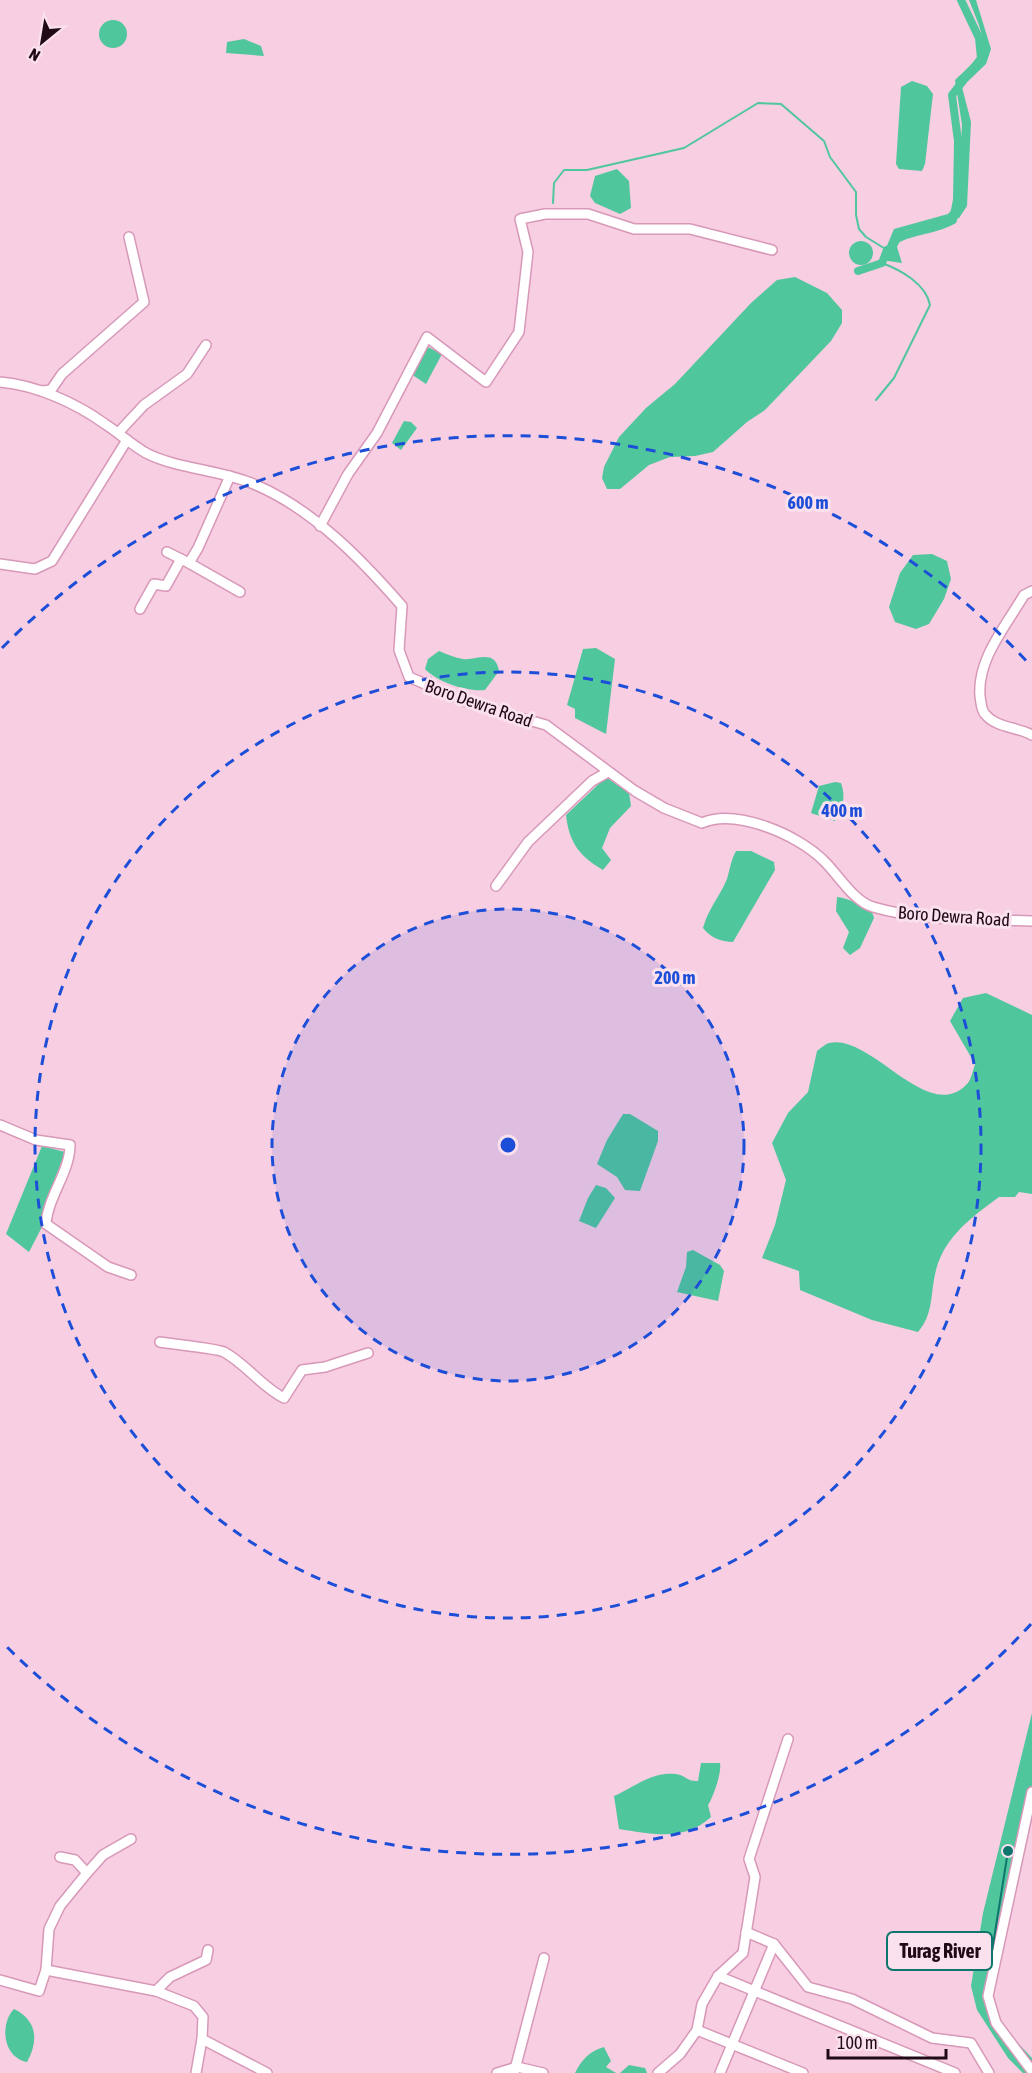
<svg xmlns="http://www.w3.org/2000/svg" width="1032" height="2073" viewBox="0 0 1032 2073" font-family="'Asap Condensed',sans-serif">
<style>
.water{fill:#50c69d}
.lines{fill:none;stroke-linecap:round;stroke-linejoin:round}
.stream{stroke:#50c69d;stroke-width:2}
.canal{stroke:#50c69d;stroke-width:8}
.minor-casing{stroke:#d898b9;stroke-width:12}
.minor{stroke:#fff;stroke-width:9}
.ring{fill:none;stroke:#1d4ed8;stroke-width:3;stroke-dasharray:10 8}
.labels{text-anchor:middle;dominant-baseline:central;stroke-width:6;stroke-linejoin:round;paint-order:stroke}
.street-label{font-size:18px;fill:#200a17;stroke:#fbe0ed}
.centre{fill:#1d4ed8;stroke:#fbe0ed;stroke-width:3}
.ring-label{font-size:18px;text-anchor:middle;font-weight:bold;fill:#1d4ed8;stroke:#fbe0ed;stroke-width:6;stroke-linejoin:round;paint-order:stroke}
.leader{fill:none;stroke:#0f766e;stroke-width:2}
.callout-dot{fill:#0f766e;stroke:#fbe0ed;stroke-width:2}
.callout{fill:#fbe0ed;stroke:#0f766e;stroke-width:2}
.callout-label{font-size:20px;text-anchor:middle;font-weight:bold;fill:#200a17}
</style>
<rect width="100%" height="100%" fill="#f7cee2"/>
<!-- water -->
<g class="water">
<path d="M969 0H976L991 49 986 64 962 87 971 122 967 206 959 218 905 231 897 247 902 263 881 260 894 229 948 214 957 204 962 125 955 80C992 47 986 43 969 0Z"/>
<circle cx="113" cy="34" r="14"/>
<path d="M244 39 261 46 264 56 226 53 227 42Z"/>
<path d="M912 81 927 86 933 94 925 164 922 171 899 169 896 164 901 87Z"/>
<path d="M617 169 629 181 631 208 620 214 595 203 590 196 595 176Z"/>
<circle cx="861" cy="253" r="12"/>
<path d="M795 277 827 293 842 310V323L831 341 765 410 747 422 713 452 695 456 670 457 649 465 620 489H607L602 478 604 467 619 437 646 408 675 384 751 303 777 280Z"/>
<path d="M428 347 442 354 426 384 411 374Z"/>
<path d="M404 421 411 422 417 428 401 450 392 443Z"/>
<path d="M932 554 947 561 951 579 944 599 929 624 916 629 895 622 889 607 900 573 913 555Z"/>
<path d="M596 648 615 659 606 734 575 718V709L567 705 583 649Z"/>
<path d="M439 651C447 654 455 658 463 659 476 661 495 648 499 671L485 690C467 692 437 682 425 669L428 659Z"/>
<path d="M606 777 629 793 631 806 610 828 602 848 611 860 603 870C579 856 569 842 566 815Z"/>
<path d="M835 782 841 783C846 798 843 807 835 821L811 813 819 786Z"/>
<path d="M736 851H751L774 862 775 870 733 942C721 942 710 937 703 928 708 909 720 896 727 879 730 869 731 860 736 851Z"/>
<path d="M837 897C850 898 860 906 872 912L874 918 860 948 850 955 843 948 849 932 836 911Z"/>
<path d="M986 993 1032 1015V1194L1019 1192 1015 1197H999C972 1217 945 1236 936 1270 930 1293 934 1314 918 1332L872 1320 800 1290 799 1271 762 1258 775 1225 786 1180 772 1143 788 1113 808 1092 817 1051C820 1049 825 1044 829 1043 871 1033 927 1124 966 1085 971 1081 973 1070 975 1064L950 1021 963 998Z"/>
<path d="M623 1114H630L658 1131V1141L640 1191 625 1190 617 1177 597 1164 607 1140Z"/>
<path d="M42 1146 65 1152 43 1212V1225L29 1252 6 1234Z"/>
<path d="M596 1185 606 1188 615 1198 596 1228 579 1221 588 1198Z"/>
<path d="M693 1250 720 1265 724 1271 718 1301 677 1292 686 1267 687 1252Z"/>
<path d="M1032 1713V1788L986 1988 1002 2026 1032 2058V2073H1023L1008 2058 977 2010 971 1986 983 1913Z"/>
<path d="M701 1763H720C722 1772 713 1798 708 1805L711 1817C684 1842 652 1834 619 1829L614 1796C635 1787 652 1771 676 1774 685 1775 688 1782 698 1781Z"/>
<path d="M14 2009C37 2020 39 2041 27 2062 2 2057 0 2023 14 2009Z"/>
<path d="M604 2047 611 2061 606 2067 616 2073H575C582 2059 590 2051 604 2047Z"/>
<path d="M629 2065 645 2068 647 2073H620Z"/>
</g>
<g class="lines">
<!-- stream -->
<g class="stream">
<path d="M553 203 554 183 564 170H587L684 148 758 103 781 104 824 141 830 157 856 192V215L859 229 866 237 887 250"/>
<path d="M876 400 894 378 930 305C926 284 901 270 882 263"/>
</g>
<!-- canal -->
<g class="canal">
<path d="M961 0 979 38 981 58"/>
<path d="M895 240C913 229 935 231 953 220L957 200 958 141 952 95 963 81"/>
<path d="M858 271 882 263 887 250"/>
</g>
<defs>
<g id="minor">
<path d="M0 382C36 385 76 403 105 424 119 433 132 445 146 453 177 469 222 470 256 485 314 510 362 560 402 606L399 650 409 677 469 703 546 725 635 791 664 808 702 823C736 808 798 835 823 860 838 874 853 901 873 907 924 922 979 919 1032 921"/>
<path d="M42 391 51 390 62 374 144 302 129 237"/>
<path d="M118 433 144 405 187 374 206 345"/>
<path d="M320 526 348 474 377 433 427 337 486 382 519 332 528 252 520 219 545 214H588L634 229H690L772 250"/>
<path d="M167 552 189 563 198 548 230 476"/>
<path d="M189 563 240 592"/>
<path d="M0 564 35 569 52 561 127 440"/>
<path d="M1032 591 1024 595C1006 626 977 659 980 696 981 702 981 710 985 714 996 728 1018 727 1032 735"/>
<path d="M140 609 154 584 166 586 181 559"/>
<path d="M496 886 528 842 592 781 608 772"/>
<path d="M0 1125 36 1140 70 1145C70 1172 48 1196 46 1224L108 1267 131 1275"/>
<path d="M160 1342C171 1344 219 1349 224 1352 246 1364 262 1387 284 1398L302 1370 325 1367 368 1353"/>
<path d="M1032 1792 988 1996 996 2023 1032 2071"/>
<path d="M87 1873 103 1855 131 1839"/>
<path d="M746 1932 774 1944 808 1987 852 1999 932 2038 971 2043 989 2073"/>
<path d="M46 1970 156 1991 194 2006 203 2017 202 2039 267 2073"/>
<path d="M718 1976 955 2073"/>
<path d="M0 1980 39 1991 46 1970 49 1929 60 1906 87 1873 75 1860 60 1857"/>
<path d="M156 1991 170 1977 206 1960 208 1950"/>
<path d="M697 2030 803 2073"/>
<path d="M196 2073 202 2039"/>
<path d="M497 2073 517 2067 543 2073"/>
<path d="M514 2073 544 1958"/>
<path d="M658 2073 680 2054 697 2030 702 2004 718 1976 743 1953 755 1877 749 1859 788 1739"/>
<path d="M720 2073 774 1944"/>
</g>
</defs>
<!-- minor casing -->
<use href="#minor" class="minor-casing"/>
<!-- minor -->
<use href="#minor" class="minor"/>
</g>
<!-- distance rings -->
<circle cx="508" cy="1145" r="236" fill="#1d4ed8" fill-opacity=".12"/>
<g class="ring">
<circle cx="508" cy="1145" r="236"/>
<circle cx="508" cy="1145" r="473"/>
<path d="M1031 1624A709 709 0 0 1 2 1642M2 648A709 709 0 0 1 1031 666"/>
</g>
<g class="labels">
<!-- street labels -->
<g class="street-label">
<text transform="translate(479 703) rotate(19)">Boro Dewra Road</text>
<text transform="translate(954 916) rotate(4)">Boro Dewra Road</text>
</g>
</g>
<circle cx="508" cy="1145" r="9" class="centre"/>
<g class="ring-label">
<text x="808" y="509">600 m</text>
<text x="842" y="817">400 m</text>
<text x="675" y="984">200 m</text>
</g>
<!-- callouts -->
<path class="leader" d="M1008 1851L992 1951"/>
<circle class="callout-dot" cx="1008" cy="1851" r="6"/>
<rect class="callout" x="887" y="1932" width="105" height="38" rx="6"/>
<g class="callout-label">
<text x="940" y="1958">Turag River</text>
</g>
<!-- north arrow -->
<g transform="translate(42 42) rotate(210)" stroke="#fbe0ed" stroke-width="4.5" paint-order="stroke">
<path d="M0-4.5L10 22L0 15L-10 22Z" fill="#200a17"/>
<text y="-9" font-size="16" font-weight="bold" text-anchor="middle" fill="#200a17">N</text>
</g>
<!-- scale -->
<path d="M828 2049v9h118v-9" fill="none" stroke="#200a17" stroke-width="3"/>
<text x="837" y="2049" font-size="18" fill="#200a17" stroke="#fbe0ed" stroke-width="4.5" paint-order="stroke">100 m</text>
</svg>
